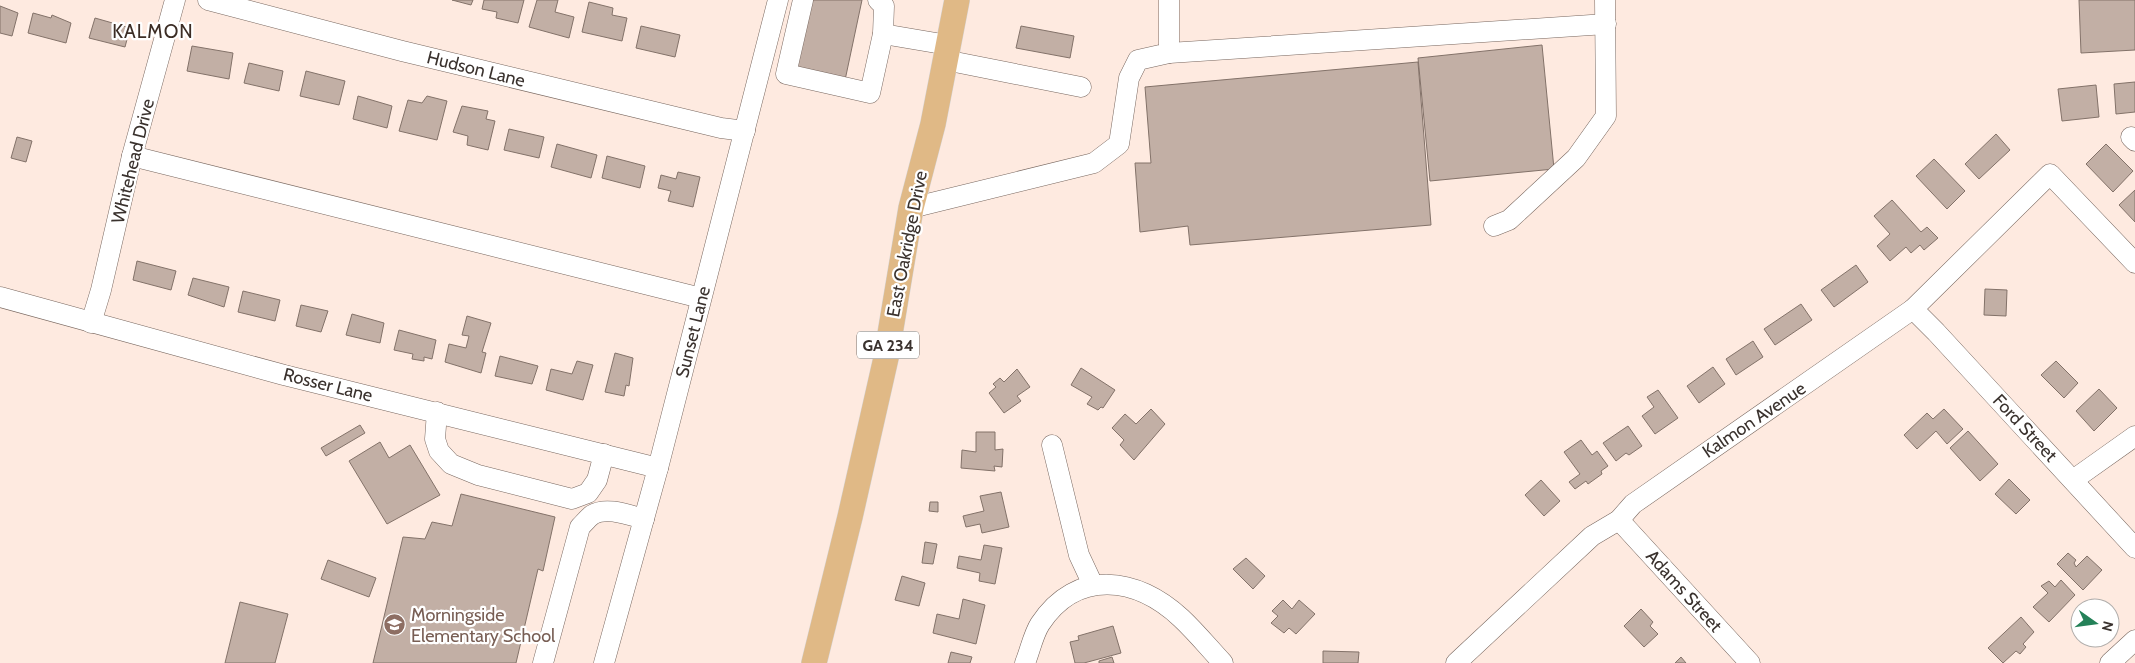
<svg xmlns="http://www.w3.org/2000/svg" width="2135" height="663" viewBox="0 0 2135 663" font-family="Cabin,sans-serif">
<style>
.building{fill:#c2afa5;stroke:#837269}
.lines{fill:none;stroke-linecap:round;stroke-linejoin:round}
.minor-casing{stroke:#78675f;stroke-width:21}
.major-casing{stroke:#d4d2d1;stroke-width:26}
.minor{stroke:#fff;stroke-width:20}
.major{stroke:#e0b986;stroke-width:25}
.labels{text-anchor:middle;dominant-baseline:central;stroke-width:4.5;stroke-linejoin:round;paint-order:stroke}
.shield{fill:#fff;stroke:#75706d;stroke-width:1}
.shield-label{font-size:16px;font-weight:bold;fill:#3a322e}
.street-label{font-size:18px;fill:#3a322e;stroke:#fff}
.education-label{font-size:18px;fill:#785e54;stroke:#fff;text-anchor:start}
.neighbourhood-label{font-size:19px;letter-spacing:1px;fill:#3c2d25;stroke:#fff}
</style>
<rect width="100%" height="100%" fill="#feeae0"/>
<!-- building -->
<g class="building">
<path d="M452 0H473L471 5Z"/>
<path d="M484 0H524L518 23 496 18 497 12 482 9Z"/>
<path d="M537 0H558L555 12 574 17 569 38 529 27Z"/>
<path d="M812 0H862L844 85 795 74Z"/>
<path d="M2079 0H2135V50L2081 53Z"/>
<path d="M589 2 613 8 612 15 627 18 622 41 582 32Z"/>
<path d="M0 6 18 13 12 36 0 33Z"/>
<path d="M33 13 51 18 52 15 71 23 66 43 28 33Z"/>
<path d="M95 18 130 28 125 47 89 38Z"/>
<path d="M641 26 680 35 675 57 636 48Z"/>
<path d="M1021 26 1074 36 1070 58 1016 48Z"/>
<path d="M1542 45 1554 169 1430 181 1418 58Z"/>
<path d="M192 46 233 53 229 79 187 71Z"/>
<path d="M1418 62 1431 225 1190 245 1188 226 1140 232 1135 163H1151L1145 87Z"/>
<path d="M249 63 283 71 279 91 244 83Z"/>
<path d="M306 71 345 81 339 105 300 96Z"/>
<path d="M2135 82V112L2116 114 2114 84Z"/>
<path d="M2096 85 2099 117 2062 121 2058 89Z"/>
<path d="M358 96 392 106 387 128 353 119Z"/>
<path d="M427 96 447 101 437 140 399 131 408 100 422 103Z"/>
<path d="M462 106 488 111 486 119 495 121 488 150 467 145 468 136 453 132Z"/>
<path d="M509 129 544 137 539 158 504 150Z"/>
<path d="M1996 134 2010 150 1979 179 1965 164Z"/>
<path d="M17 137 32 141 26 162 11 158Z"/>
<path d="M557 144 597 155 591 178 551 167Z"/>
<path d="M2106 144 2133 171 2113 192 2086 164Z"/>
<path d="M607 156 645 166 640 188 602 178Z"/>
<path d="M1934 159 1965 191 1947 209 1916 176Z"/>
<path d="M678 172 700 177 693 207 668 201 671 191 658 188 661 175 676 179Z"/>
<path d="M2135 190V222L2119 205Z"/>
<path d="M1892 200 1921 232 1927 227 1938 238 1924 250 1920 245 1911 253 1906 247 1890 261 1877 246 1890 234 1874 216Z"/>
<path d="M137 261 176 271 171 290 133 280Z"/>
<path d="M1856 265 1868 282 1834 307 1821 290Z"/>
<path d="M193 278 229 287 224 307 188 295Z"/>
<path d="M1985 289 2007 290 2006 316 1984 315Z"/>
<path d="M243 291 280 300 275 321 238 312Z"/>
<path d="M1801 304 1812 320 1775 345 1764 329Z"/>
<path d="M301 305 328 311 321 332 296 326Z"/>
<path d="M352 314 384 323 380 343 346 335Z"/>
<path d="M467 316 491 323 482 352 486 353 481 373 445 362 449 344 466 348 469 336 462 335Z"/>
<path d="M399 330 436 340 432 359 424 357V361L412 359 413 354 394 350Z"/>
<path d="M1753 341 1763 357 1736 375 1726 359Z"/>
<path d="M615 353 633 358 629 386 626 385 624 396 605 392Z"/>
<path d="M500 356 538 366 532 384 495 376Z"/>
<path d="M577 361 593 365 583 400 546 390 551 369 572 374Z"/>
<path d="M2056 361 2078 383 2064 398 2041 375Z"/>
<path d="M1713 367 1725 384 1699 403 1687 386Z"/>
<path d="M1081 368 1115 390 1103 408 1101 407 1098 410 1087 404 1092 397 1071 385Z"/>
<path d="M1017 369 1030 387 1017 396 1021 401 1004 413 989 393 996 387 993 384 1000 378 1004 382Z"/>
<path d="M2099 389 2117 408 2094 431 2076 411Z"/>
<path d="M1658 390 1678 418 1655 434 1642 416 1654 407 1647 397Z"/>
<path d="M1151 409 1165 424 1134 460 1120 445 1124 440 1112 428 1125 414 1136 424Z"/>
<path d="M1944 409 1963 429 1947 444 1936 431 1917 449 1904 435 1927 413 1933 419Z"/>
<path d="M360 425 365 433 326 456 321 448Z"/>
<path d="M1628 426 1642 446 1629 455 1626 453 1616 461 1603 443Z"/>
<path d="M1968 431 1998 464 1980 481 1950 448Z"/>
<path d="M976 432H995V450L1003 449 1002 467 994 466 995 471 961 468 962 450 976 452Z"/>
<path d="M1581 440 1592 455 1597 451 1608 466 1601 471 1602 474 1588 484 1586 481 1575 489 1569 482 1580 474 1564 452Z"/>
<path d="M380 442 389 458 410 445 440 495 387 524 349 461Z"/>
<path d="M2009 479 2030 500 2016 514 1995 494Z"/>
<path d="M1541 480 1560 501 1544 516 1525 495Z"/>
<path d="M1001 492 1009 527 982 533 980 524 966 527 963 516 984 511 980 496Z"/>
<path d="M461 494 555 517 543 571 538 569 516 663H373L403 537 425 539 432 522 452 526Z"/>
<path d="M930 502H938V512L929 511Z"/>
<path d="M925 542 937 544 933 564 922 563Z"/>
<path d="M984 545 1002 548 995 584 979 581 980 573 957 568 959 556 981 560Z"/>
<path d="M2068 553 2076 560 2074 563 2076 567 2087 556 2102 570 2083 590 2057 564Z"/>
<path d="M1246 558 1265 576 1253 589 1233 569Z"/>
<path d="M328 560 376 578 369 597 321 579Z"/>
<path d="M902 576 925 583 919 606 895 600Z"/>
<path d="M2061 580 2075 595 2049 622 2033 607 2048 593 2041 586 2049 581 2055 587Z"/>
<path d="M963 599 985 605 976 644 933 633 937 614 959 619Z"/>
<path d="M1283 600 1292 609 1299 600 1315 614 1296 634 1289 628 1284 633 1271 623 1278 616 1272 611Z"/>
<path d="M240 602 288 614 275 663H225Z"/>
<path d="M1641 609 1653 622 1650 626 1658 634 1644 647 1624 626Z"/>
<path d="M2021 617 2034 632 2023 644 2026 647 2020 654 2016 651 2003 663 1988 648Z"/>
<path d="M1113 626 1121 653 1084 663H1075L1070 642 1079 640 1078 636Z"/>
<path d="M1323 651 1359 652 1358 663H1323Z"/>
<path d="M951 652 972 657 970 663H948Z"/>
<path d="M1112 657 1114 663H1099V661Z"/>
<path d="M1681 657 1686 663H1675Z"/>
</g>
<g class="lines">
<defs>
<g id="minor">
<path d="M208 0 402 51 721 128 745 131"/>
<path d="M803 0 786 74 870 93 883 34 884 6 878 0"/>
<path d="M883 34 948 45"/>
<path d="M1169 53 1606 24"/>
<path d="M945 60 1081 87"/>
<path d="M2131 137 2135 141"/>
<path d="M132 156 701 298"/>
<path d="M911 208 1094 163 1119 144 1129 78 1138 60 1169 53V0"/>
<path d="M1494 226 1509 220 1576 158 1606 116 1605 0"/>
<path d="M0 297 284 375 658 468"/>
<path d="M1913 309 1936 332 2135 548"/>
<path d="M91 323 101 290 132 156 175 0"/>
<path d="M437 412 435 439 439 451 451 464 478 475 572 499 588 493 597 480 604 454"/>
<path d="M1052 445 1079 555 1093 585"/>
<path d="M2073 480 2135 436"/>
<path d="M1619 520 1750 663"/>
<path d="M543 663 580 527C584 523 588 518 592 515 606 506 629 515 644 519"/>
<path d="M604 663 658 468 778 0"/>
<path d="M1025 663C1030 651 1033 635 1040 624 1077 568 1137 577 1181 618 1196 632 1209 648 1223 663"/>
<path d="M1456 663 1592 536 1619 520 1633 504 1913 309 2050 174 2135 263"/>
<path d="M2110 663 2135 640"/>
</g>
<path id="major" d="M814 663 850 517 886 358 911 208 933 124 957 0"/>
</defs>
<!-- minor casing -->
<use href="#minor" class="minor-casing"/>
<!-- major casing -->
<use href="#major" class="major-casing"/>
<!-- minor -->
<use href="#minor" class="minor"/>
<!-- major -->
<use href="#major" class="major"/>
</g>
<!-- icons -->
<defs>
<symbol id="school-disc" viewBox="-11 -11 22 22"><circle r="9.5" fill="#8d6e63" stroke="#fff"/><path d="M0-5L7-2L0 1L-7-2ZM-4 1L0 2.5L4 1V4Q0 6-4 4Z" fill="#fff"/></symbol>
</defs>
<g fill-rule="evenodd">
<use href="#school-disc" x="382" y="612" width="25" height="25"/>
</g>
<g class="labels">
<!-- shield labels -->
<rect class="shield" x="857" y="331.5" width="62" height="27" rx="4"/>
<g class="shield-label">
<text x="888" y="345">GA 234</text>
</g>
<!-- street labels -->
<g class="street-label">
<text transform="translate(476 69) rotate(14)">Hudson Lane</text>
<text transform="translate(133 161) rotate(-76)">Whitehead Drive</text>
<text transform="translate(907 244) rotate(-79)">East Oakridge Drive</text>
<text transform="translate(693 332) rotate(-76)">Sunset Lane</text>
<text transform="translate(328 385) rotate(14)">Rosser Lane</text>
<text transform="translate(1754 420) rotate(-34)">Kalmon Avenue</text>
<text transform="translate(2025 428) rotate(47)">Ford Street</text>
<text transform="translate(1684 591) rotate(48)">Adams Street</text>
</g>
<!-- education labels -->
<g class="education-label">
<text x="411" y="615">Morningside<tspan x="411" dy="21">Elementary School</tspan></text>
</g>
<!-- neighbourhood labels -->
<g class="neighbourhood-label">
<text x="153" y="31">KALMON</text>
</g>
</g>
<!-- north arrow -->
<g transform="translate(2095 623) rotate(104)"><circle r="24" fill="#ffffff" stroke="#b0adab"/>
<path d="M0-4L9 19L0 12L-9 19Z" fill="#248158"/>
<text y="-8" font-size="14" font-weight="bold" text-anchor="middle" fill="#3a322e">N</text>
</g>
</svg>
